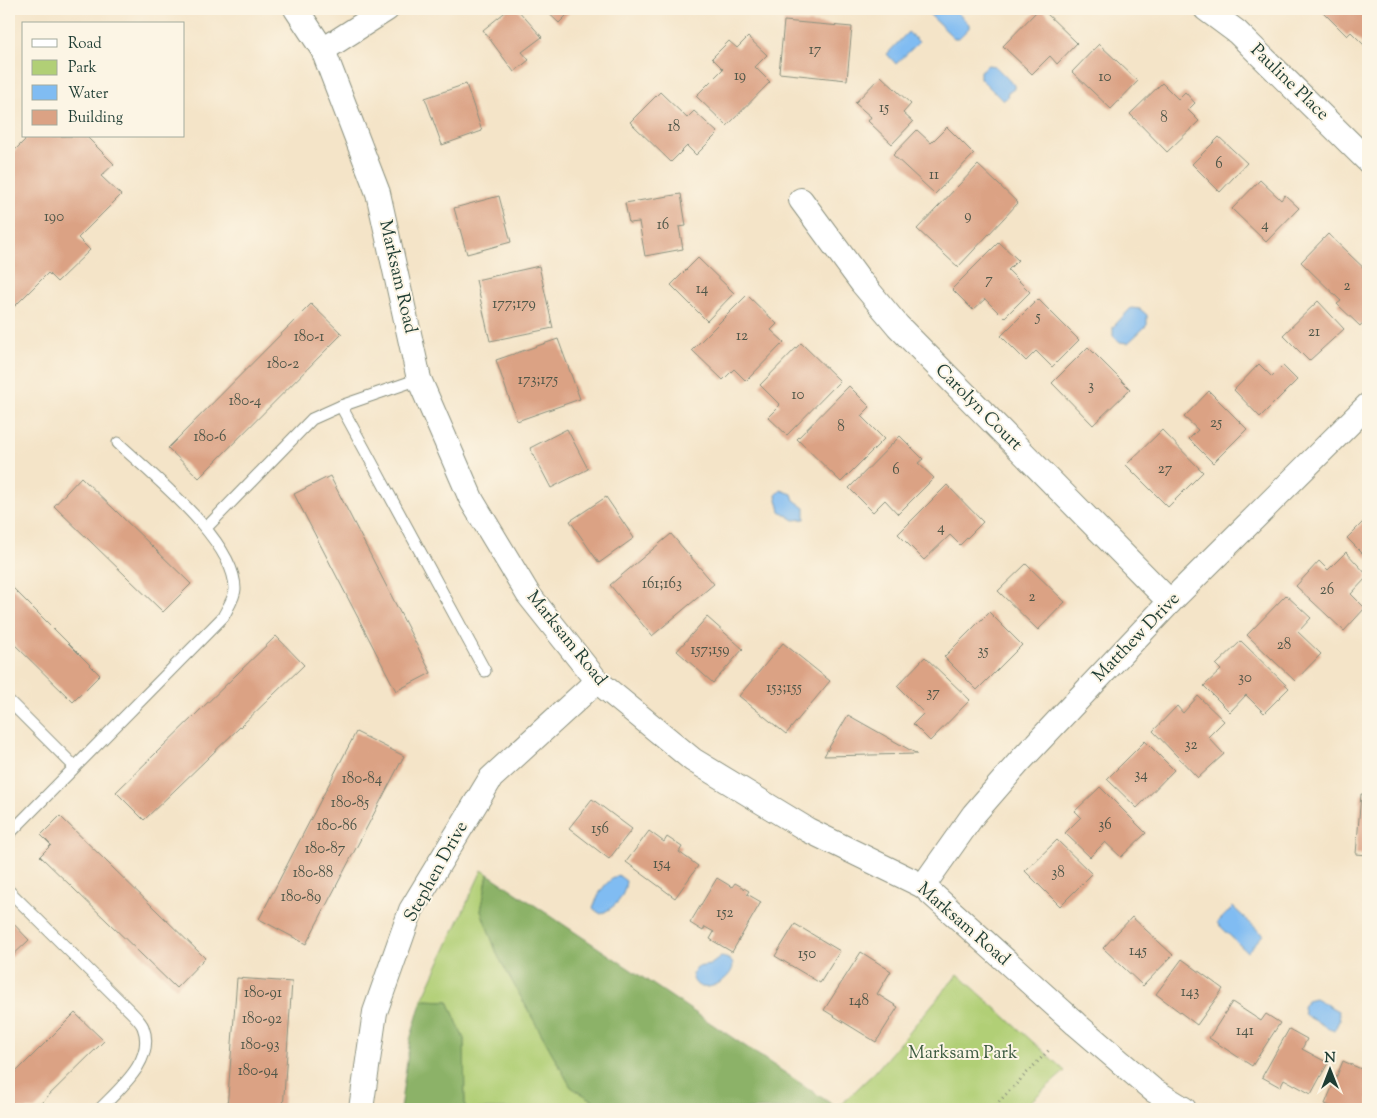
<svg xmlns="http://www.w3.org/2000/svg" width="1377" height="1118" viewBox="0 0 1377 1118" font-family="'Sorts Mill Goudy',serif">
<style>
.green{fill:#b1cf76;stroke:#688655}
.forest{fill:#8cb267;stroke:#56784e}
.water{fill:#80bcf2;stroke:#507c93}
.building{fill:#dba284}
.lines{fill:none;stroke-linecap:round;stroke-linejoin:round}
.service-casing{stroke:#8a907e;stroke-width:13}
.minor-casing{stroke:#8a907e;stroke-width:26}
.path{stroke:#8a907e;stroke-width:3;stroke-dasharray:1 4;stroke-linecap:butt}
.service{stroke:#fff;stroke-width:11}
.minor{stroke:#fff;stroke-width:24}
.labels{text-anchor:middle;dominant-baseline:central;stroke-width:4;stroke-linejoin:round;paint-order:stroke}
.number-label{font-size:15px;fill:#4e5648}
.street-label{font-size:18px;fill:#1f3d34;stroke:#fcf5e5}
.park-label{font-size:18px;fill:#3c5a41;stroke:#fcf5e5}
</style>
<rect width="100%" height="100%" fill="#fcf5e5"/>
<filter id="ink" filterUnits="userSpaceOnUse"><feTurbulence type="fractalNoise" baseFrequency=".02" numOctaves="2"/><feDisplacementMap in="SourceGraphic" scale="10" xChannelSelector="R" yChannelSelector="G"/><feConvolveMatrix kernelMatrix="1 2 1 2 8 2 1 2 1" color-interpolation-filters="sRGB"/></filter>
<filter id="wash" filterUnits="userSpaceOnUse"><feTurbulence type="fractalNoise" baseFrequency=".0096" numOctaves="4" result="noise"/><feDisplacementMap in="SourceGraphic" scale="20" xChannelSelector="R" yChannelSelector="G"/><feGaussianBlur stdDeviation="1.12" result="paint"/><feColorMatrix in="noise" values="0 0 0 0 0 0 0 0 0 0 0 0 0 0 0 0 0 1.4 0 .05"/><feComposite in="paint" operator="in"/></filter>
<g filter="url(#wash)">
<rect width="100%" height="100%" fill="#f4e4c8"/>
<!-- green -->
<g class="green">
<path d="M482 870 488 874 481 911 498 956 571 1087 607 1109H465L464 1039 448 1001 422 1000Z"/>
<path d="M958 974 1065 1071 1022 1109H836L875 1072Z"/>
</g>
<!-- forest -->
<g class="forest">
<path d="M488 874 836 1107 834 1109H607L571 1087 498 956 481 911Z"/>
<path d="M422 1000 448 1001 464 1039 465 1109H400L410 1040Z"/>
</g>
<!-- water -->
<g class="water">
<path d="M929 9H954L969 24V28L959 38H954L929 14Z"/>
<path d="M908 32 919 42 896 64 887 54Z"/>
<path d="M988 65 995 66 1014 85V89L1008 93 1007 97 1003 101 980 78V71Z"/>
<path d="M1131 308 1140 309 1147 315V325L1128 343 1120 342 1113 336V327Z"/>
<path d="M781 490 792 494 794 500 805 508V519L794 520 780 511 776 495Z"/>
<path d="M618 875 626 881C624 899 616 906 601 914L593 909C598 893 604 883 618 875Z"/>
<path d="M1233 907 1263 935 1247 952 1217 923Z"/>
<path d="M721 957C758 962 697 1010 692 974L697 967 710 965Z"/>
<path d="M1315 998 1338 1011 1340 1019 1334 1031 1305 1015 1303 1007 1307 1000Z"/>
</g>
<g id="blocks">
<!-- building -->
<g class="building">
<path d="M509 9H517L542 37 522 52 529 60 514 72 483 30Z"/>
<path d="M544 9H573L559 23Z"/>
<path d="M1039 9H1042L1077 43 1057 64 1050 56 1032 74 1003 46Z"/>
<path d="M1326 9H1368V46L1367 48 1351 32 1347 36 1323 12Z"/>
<path d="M784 21 852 27 847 80 779 73Z"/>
<path d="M748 37 767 55 755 67 770 82 727 126 696 96 723 69 712 58 729 41 737 48Z"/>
<path d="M1099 44 1138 81 1111 109 1072 72Z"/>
<path d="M881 76 911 104 903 113 913 122 892 144 868 121 871 117 855 103Z"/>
<path d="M1162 83 1178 99 1185 92 1195 103 1188 110 1199 121 1167 152 1130 114Z"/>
<path d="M466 84 482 131 442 145 425 98Z"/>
<path d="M660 92 687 118 694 111 718 133 696 155 687 146 671 162 630 122Z"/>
<path d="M947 127 974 154 935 194 893 155 917 130 931 143Z"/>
<path d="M29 136H86L114 164 101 176 121 195 78 238 90 250 57 282 48 273 9 312V156Z"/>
<path d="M1219 137 1247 163 1220 192 1192 164Z"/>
<path d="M978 165 1018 203 958 267 917 229Z"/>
<path d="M1260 180 1281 200 1285 195 1299 208 1266 242 1232 209Z"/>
<path d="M681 194 686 226 679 227 683 249 645 256 639 222 629 223 625 203Z"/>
<path d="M499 196 511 242 467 254 454 208Z"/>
<path d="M1328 234 1368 272V317L1360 326 1337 304 1341 301 1301 262Z"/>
<path d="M999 242 1018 260 1008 270 1030 292 1004 318 985 299 973 310 952 289Z"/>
<path d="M698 258 734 293 707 321 671 285Z"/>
<path d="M539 266 553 328 490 341 476 280Z"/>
<path d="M747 295 777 324 771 330 784 342 746 381 734 369 723 380 692 350Z"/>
<path d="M1038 299 1079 340 1052 367 1036 351 1026 361 1001 336Z"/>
<path d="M1318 301 1344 329 1309 361 1283 335Z"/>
<path d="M311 304 342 334 199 478 168 448Z"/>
<path d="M558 339 580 399 517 421 496 360Z"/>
<path d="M801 343 840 381 787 435 768 417 780 405 760 385Z"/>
<path d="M1088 347 1130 389 1093 425 1052 383Z"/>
<path d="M1259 364 1272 377 1283 366 1297 380 1260 417 1234 390Z"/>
<path d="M849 386 870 407 861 416 884 439 841 482 797 439Z"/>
<path d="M1209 391 1247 429 1213 463 1189 439 1198 430 1184 417Z"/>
<path d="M567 429 588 469 551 488 530 448Z"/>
<path d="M1162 430 1203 472 1168 507 1126 465Z"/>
<path d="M900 436 923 459 918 463 934 478 898 514 885 500 873 512 849 488Z"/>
<path d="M330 476 431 673 396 691 294 494Z"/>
<path d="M81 477 191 584 163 612 54 506Z"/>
<path d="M947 485 983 522 960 545 950 535 924 560 898 534Z"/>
<path d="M606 497 634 538 599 563 570 521Z"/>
<path d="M1368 517V559L1347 538Z"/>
<path d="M671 534 714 584 652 636 610 585Z"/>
<path d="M1346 552 1368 576 1351 594 1365 608 1344 631 1296 586 1319 561 1328 570Z"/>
<path d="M1026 564 1065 602 1038 630 998 591Z"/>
<path d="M9 584 100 675 73 702 9 639Z"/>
<path d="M1286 595 1311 618 1298 632 1321 654 1295 681 1247 635Z"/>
<path d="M989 612 1022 645 977 690 944 657Z"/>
<path d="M707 617 743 649 713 683 677 651Z"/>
<path d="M276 636 304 665 144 820 116 792Z"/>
<path d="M1241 641 1289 688 1264 713 1246 695 1230 712 1204 686 1221 670 1216 665Z"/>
<path d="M783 643 830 681 786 734 739 696Z"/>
<path d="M925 657 970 700 930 741 913 724 924 713 897 686Z"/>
<path d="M1198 696 1224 721 1208 737 1224 754 1198 778 1153 731 1177 706 1183 713Z"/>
<path d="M848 715 917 754 824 756Z"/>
<path d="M356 732 404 756 306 944 259 919Z"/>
<path d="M1145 741 1174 770 1137 808 1107 779Z"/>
<path d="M1100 787 1146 833 1121 857 1105 842 1090 857 1065 833 1081 817 1075 811Z"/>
<path d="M1361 794 1368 795V855L1356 854Z"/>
<path d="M592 799 632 829 609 859 569 828Z"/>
<path d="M60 816 205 958 176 988 40 856 51 845 41 835Z"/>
<path d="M649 831 664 842 667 837 682 847 679 852 698 866 675 898 626 862Z"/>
<path d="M1057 840 1092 874 1060 906 1025 871Z"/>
<path d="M717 878 732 887 735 883 749 891 747 894 761 902 732 952 710 939 714 932 705 927 703 931 690 923Z"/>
<path d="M1132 917 1173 955 1143 986 1103 948Z"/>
<path d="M9 919 29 940 9 959Z"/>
<path d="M795 924 840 951 820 983 775 956Z"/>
<path d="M861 952 891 971 877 994 898 1007 876 1042 824 1010Z"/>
<path d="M1182 959 1223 989 1197 1025 1156 994Z"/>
<path d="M237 978 292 982 283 1109H227Z"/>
<path d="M1232 1002 1261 1021 1266 1014 1280 1023 1252 1066 1209 1038Z"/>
<path d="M75 1013 104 1041 35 1109H9V1079Z"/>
<path d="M1289 1029 1307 1039 1302 1049 1328 1063 1311 1094 1284 1079 1280 1087 1262 1077Z"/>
<path d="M1343 1061 1368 1072V1109H1337L1325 1104Z"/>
</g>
</g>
</g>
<g filter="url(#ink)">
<use href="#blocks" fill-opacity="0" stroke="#8a907e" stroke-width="1"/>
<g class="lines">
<defs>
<g id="service">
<path d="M341 406 485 671"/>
<path d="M206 528 312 419 341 406 419 379"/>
<path d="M9 701 74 766"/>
<path d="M9 834 223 617C227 609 235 597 235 589 235 541 152 475 118 443"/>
<path d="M9 891 131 1012C135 1016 141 1022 143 1027 156 1060 119 1089 100 1109"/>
</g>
<g id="minor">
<path d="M296 9 323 50 378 193 419 379 472 501 528 594 597 681 693 760 808 830 923 886 1076 1024 1153 1090 1184 1109"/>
<path d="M1206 9 1237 32 1368 161"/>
<path d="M323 50 387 9"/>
<path d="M801 200 862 283 898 326 1170 602"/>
<path d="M923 886 974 814 1020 761 1170 602 1368 405"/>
<path d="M361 1109 375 1012 411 910 491 778 597 681"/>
</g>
</defs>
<!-- service casing -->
<use href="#service" class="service-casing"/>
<!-- minor casing -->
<use href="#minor" class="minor-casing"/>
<!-- path -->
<path class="path" d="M992 1109 1050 1049"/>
<!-- service -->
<use href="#service" class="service"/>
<!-- minor -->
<use href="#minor" class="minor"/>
</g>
</g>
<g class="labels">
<!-- number labels -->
<g class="number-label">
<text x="815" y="50">17</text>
<text x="740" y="76">19</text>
<text x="1105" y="77">10</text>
<text x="884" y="108">15</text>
<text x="1164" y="118">8</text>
<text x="674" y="127">18</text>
<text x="1219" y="164">6</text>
<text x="934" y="175">11</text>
<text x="968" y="216">9</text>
<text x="54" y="217">190</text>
<text x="663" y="225">16</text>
<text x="1265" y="225">4</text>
<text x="989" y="280">7</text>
<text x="1347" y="286">2</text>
<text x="702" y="289">14</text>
<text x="514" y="304">177;179</text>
<text x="1038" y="317">5</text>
<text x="1314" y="332">21</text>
<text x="742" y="336">12</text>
<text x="309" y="337">180-1</text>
<text x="283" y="364">180-2</text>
<text x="538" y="380">173;175</text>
<text x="1091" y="386">3</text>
<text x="798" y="395">10</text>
<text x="245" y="401">180-4</text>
<text x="1216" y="423">25</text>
<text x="841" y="427">8</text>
<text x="210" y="437">180-6</text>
<text x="1165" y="469">27</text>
<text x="896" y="470">6</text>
<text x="941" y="528">4</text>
<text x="662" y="584">161;163</text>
<text x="1327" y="590">26</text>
<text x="1032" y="597">2</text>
<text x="1284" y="645">28</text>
<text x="710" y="650">157;159</text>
<text x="983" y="651">35</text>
<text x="1245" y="678">30</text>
<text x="784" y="688">153;155</text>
<text x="933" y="693">37</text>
<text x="1191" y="745">32</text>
<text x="1141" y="775">34</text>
<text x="362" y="779">180-84</text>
<text x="350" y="803">180-85</text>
<text x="1105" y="825">36</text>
<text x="337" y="826">180-86</text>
<text x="600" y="829">156</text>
<text x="325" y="849">180-87</text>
<text x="662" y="864">154</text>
<text x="313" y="873">180-88</text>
<text x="1058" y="873">38</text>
<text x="301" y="897">180-89</text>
<text x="725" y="913">152</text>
<text x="1138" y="951">145</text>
<text x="807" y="954">150</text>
<text x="1190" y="992">143</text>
<text x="263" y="993">180-91</text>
<text x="859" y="1001">148</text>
<text x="262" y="1019">180-92</text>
<text x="1245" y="1031">141</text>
<text x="260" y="1045">180-93</text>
<text x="258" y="1071">180-94</text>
</g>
<!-- street labels -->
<g class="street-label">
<text transform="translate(1289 83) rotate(44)">Pauline Place</text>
<text transform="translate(397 277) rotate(77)">Marksam Road</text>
<text transform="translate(978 408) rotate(45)">Carolyn Court</text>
<text transform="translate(1137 638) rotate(-46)">Matthew Drive</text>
<text transform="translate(566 639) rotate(51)">Marksam Road</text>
<text transform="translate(437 872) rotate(-61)">Stephen Drive</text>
<text transform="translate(963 925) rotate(41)">Marksam Road</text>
</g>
<!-- park labels -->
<g class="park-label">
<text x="963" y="1054">Marksam Park</text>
</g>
</g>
<!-- margin -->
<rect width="1377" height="1118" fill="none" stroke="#fcf5e5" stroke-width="30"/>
<!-- legend -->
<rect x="22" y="22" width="162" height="115" fill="#fcf5e5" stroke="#a4ab9e"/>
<rect x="32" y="39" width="25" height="8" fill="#ffffff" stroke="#a4ab9e"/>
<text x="68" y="48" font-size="15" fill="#1f3d34">Road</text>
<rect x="32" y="60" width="25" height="15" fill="#b1cf76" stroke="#a4ab9e"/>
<text x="68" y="72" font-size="15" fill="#1f3d34">Park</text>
<rect x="32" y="85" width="25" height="15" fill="#80bcf2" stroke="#a4ab9e"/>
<text x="68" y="98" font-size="15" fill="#1f3d34">Water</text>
<rect x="32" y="110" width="25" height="15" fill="#dba284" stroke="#a4ab9e"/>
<text x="68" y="122" font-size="15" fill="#1f3d34">Building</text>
<!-- north arrow -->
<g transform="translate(1330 1070)" stroke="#fcf5e5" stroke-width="4" paint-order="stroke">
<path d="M0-4L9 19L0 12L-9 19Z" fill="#1f3d34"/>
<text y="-8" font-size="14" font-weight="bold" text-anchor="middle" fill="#1f3d34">N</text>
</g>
</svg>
